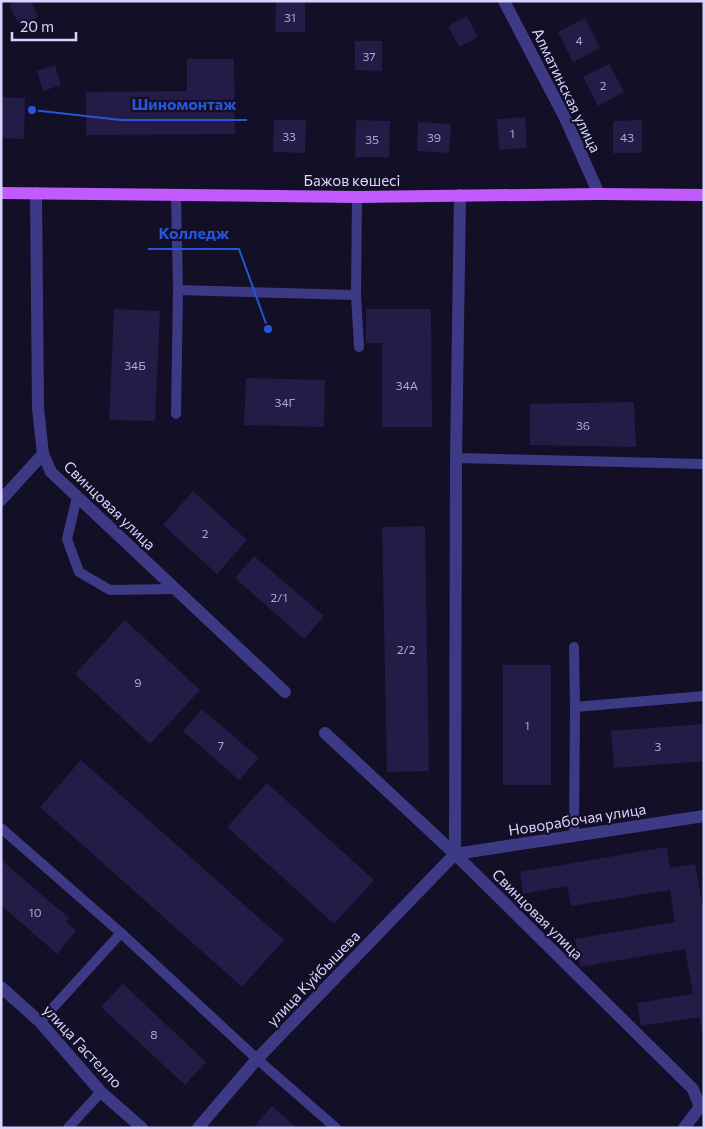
<svg xmlns="http://www.w3.org/2000/svg" width="705" height="1129" viewBox="0 0 705 1129" font-family="Commissioner,sans-serif">
<style>
.building{fill:#241b47}
.lines{fill:none;stroke-linecap:round;stroke-linejoin:round}
.lane{stroke:#3d3a85;stroke-width:10}
.street{stroke:#3d3a85;stroke-width:12}
.primary{stroke:#c25bff;stroke-width:12}
.labels{text-anchor:middle;dominant-baseline:central;stroke-width:4.5;stroke-linejoin:round;paint-order:stroke}
.number-label{font-size:12px;fill:#aca6d1}
.street-label{font-size:15px;fill:#d9d4ff;stroke:#130f26}
.leader{fill:none;stroke:#2655da;stroke-width:2}
.callout-dot{fill:#2655da;stroke:#130f26;stroke-width:2}
.callout-label{font-size:16px;text-anchor:middle;font-weight:bold;fill:#2655da;stroke:#130f26;stroke-width:4.5;stroke-linejoin:round;paint-order:stroke}
</style>
<rect width="100%" height="100%" fill="#130f26"/>
<!-- building -->
<g class="building">
<path d="M17 1H31L38 17 20 26 9 5Z"/>
<path d="M276 1H305V32H275Z"/>
<path d="M467 16 478 37 459 47 448 26Z"/>
<path d="M585 18 600 48 573 62 558 32Z"/>
<path d="M355 41H382V71L355 70Z"/>
<path d="M187 59H234L235 134 86 135V92L187 91Z"/>
<path d="M609 64 624 92 598 106 583 77Z"/>
<path d="M55 65 61 85 43 91 37 71Z"/>
<path d="M1 97 25 98 24 139 1 138Z"/>
<path d="M525 117 527 148 499 150 497 119Z"/>
<path d="M274 120H306L305 153 273 152Z"/>
<path d="M356 120 390 121 389 157H355Z"/>
<path d="M642 120V153H613V121Z"/>
<path d="M418 122 451 124 449 153 417 151Z"/>
<path d="M114 309 160 311 155 421 109 420Z"/>
<path d="M366 309H431L432 427H382V343H366Z"/>
<path d="M246 378 325 380 324 427 244 425Z"/>
<path d="M634 402 636 447 530 445V404Z"/>
<path d="M193 491 247 540 217 574 163 525Z"/>
<path d="M425 526 429 771 387 772 382 527Z"/>
<path d="M254 556 324 616 304 639 235 578Z"/>
<path d="M125 620 200 690 150 744 75 674Z"/>
<rect x="503" y="665" width="48" height="120"/>
<path d="M202 709 259 758 239 780 183 731Z"/>
<path d="M704 724V761L614 768 611 731Z"/>
<path d="M81 760 284 940 242 987 40 807Z"/>
<path d="M267 783 374 880 334 924 227 827Z"/>
<path d="M667 847 670 868 695 864 704 915V1039L699 1017 641 1026 637 1003 693 994 685 949 580 967 575 939 675 922 670 890 571 906 567 886 523 894 520 872Z"/>
<path d="M1 860 69 918 66 922 76 931 57 954 1 905Z"/>
<path d="M123 984 206 1062 185 1085 101 1007Z"/>
<path d="M272 1106 297 1128H253Z"/>
</g>
<g class="lines">
<!-- lane -->
<g class="lane">
<path d="M176 196 178 290 176 414"/>
<path d="M357 197 356 295 359 347"/>
<path d="M178 290 356 295"/>
<path d="M456 458 704 464"/>
<path d="M77 497 67 539 79 572 110 590 175 589"/>
<path d="M574 647 575 707 574 836"/>
<path d="M575 707 704 696"/>
<path d="M1 828 121 933 257 1059 336 1128"/>
<path d="M40 1022 121 933"/>
<path d="M68 1128 101 1092"/>
</g>
<!-- street -->
<g class="street">
<path d="M504 1 565 118 599 194"/>
<path d="M36 193 38 408 43 454 51 472 285 692"/>
<path d="M1 500 43 454"/>
<path d="M325 733 455 854 693 1089 700 1107 684 1128"/>
<path d="M455 854 456 458 460 195"/>
<path d="M455 854 704 816"/>
<path d="M1 987 40 1022 101 1092 142 1128"/>
<path d="M198 1128 257 1059 455 854"/>
</g>
<!-- primary -->
<path class="primary" d="M1 193 357 197 599 194 704 195"/>
</g>
<g class="labels">
<!-- number labels -->
<g class="number-label">
<text x="290" y="17">31</text>
<text x="579" y="40">4</text>
<text x="369" y="56">37</text>
<text x="603" y="85">2</text>
<text x="512" y="133">1</text>
<text x="289" y="136">33</text>
<text x="434" y="137">39</text>
<text x="627" y="137">43</text>
<text x="372" y="139">35</text>
<text x="135" y="365">34Б</text>
<text x="407" y="385">34А</text>
<text x="285" y="402">34Г</text>
<text x="583" y="425">36</text>
<text x="205" y="533">2</text>
<text x="279" y="597">2/1</text>
<text x="406" y="649">2/2</text>
<text x="138" y="682">9</text>
<text x="527" y="725">1</text>
<text x="221" y="745">7</text>
<text x="658" y="746">3</text>
<text x="35" y="912">10</text>
<text x="154" y="1034">8</text>
</g>
<!-- street labels -->
<g class="street-label">
<text transform="translate(567 90) rotate(64)">Алматинская улица</text>
<text x="352" y="180">Бажов көшесі</text>
<text transform="translate(110 505) rotate(44)">Свинцовая улица</text>
<text transform="translate(577 819) rotate(-9)">Новорабочая улица</text>
<text transform="translate(538 914) rotate(45)">Свинцовая улица</text>
<text transform="translate(313 978) rotate(-46)">улица Куйбышева</text>
<text transform="translate(83 1046) rotate(47)">улица Гастелло</text>
</g>
</g>
<!-- callouts -->
<path class="leader" d="M32 110L121 120H247M268 329L239 249H148"/>
<g class="callout-dot">
<circle cx="32" cy="110" r="5"/>
<circle cx="268" cy="329" r="5"/>
</g>
<g class="callout-label">
<text x="184" y="110">Шиномонтаж</text>
<text x="194" y="239">Колледж</text>
</g>
<!-- border -->
<rect width="705" height="1129" fill="none" stroke="#d9d4ff" stroke-width="5"/>
<!-- scale -->
<path d="M12 32v8h64v-8" fill="none" stroke="#d9d4ff" stroke-width="2.5"/>
<text x="20" y="32" font-size="15" fill="#d9d4ff" stroke="#130f26" stroke-width="4" paint-order="stroke">20 m</text>
</svg>
